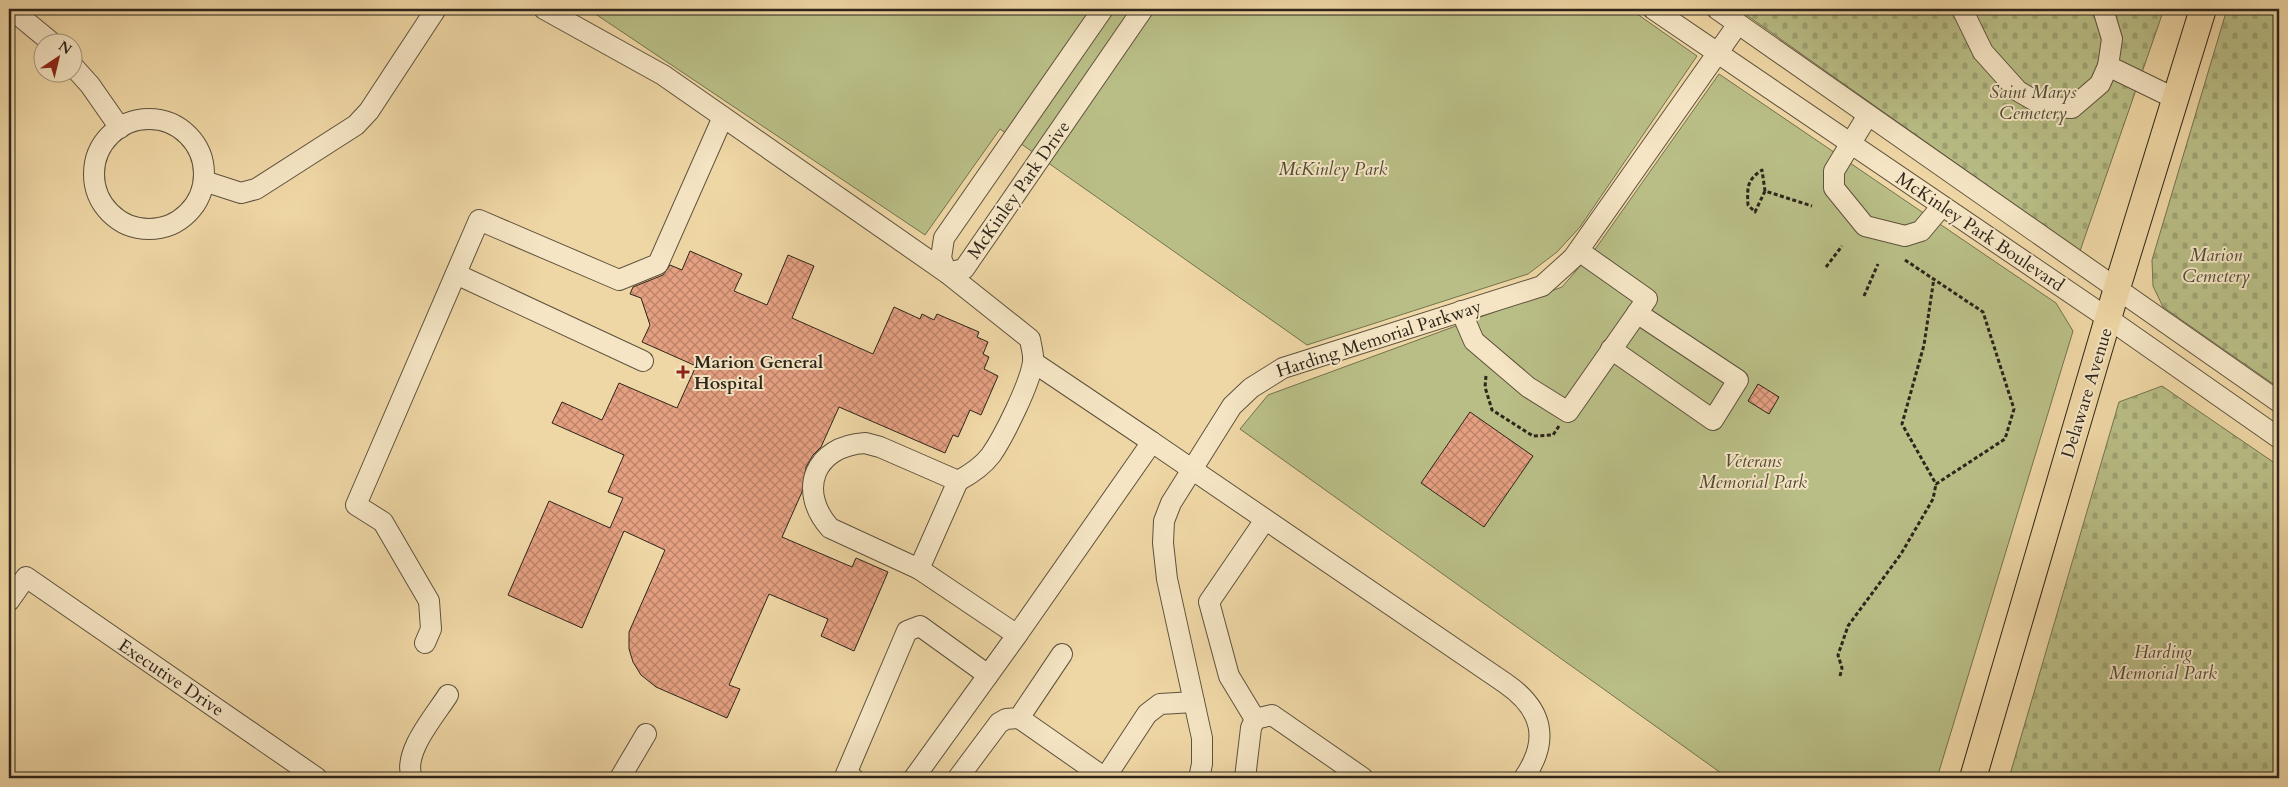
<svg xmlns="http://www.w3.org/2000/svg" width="2288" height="787" viewBox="0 0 2288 787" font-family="Cardo,serif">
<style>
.cemetery{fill:url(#cemetery-stones);stroke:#737250}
.park{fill:#b9be86;stroke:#737250}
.building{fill:url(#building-cross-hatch);stroke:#2d251b}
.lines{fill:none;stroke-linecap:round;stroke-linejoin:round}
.minor-casing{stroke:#5e523e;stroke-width:22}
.major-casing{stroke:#2d251b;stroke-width:28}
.path{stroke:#2d251b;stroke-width:3;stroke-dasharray:4 2.5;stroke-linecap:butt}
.minor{stroke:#f5e5c4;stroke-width:20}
.major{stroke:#efd7a5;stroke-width:26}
.poi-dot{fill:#8f2418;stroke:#f5e5c4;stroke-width:2}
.labels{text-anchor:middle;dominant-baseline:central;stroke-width:4;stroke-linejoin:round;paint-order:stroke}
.park-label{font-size:18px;font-style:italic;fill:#504b36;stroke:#f5e5c4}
.street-label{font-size:18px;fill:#2d251b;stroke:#f5e5c4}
.poi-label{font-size:18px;font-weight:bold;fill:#2d251b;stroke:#f5e5c4;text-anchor:start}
</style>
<defs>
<pattern id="cemetery-stones" width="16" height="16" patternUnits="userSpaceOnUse" patternTransform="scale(1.25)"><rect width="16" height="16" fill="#b9be86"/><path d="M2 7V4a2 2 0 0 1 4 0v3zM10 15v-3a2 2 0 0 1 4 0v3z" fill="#9fa373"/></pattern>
<pattern id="building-cross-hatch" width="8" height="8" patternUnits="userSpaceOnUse" patternTransform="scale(1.25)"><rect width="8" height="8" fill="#e5a081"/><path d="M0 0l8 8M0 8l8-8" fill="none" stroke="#ba8269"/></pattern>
</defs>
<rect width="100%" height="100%" fill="#efd7a5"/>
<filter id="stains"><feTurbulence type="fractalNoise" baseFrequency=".004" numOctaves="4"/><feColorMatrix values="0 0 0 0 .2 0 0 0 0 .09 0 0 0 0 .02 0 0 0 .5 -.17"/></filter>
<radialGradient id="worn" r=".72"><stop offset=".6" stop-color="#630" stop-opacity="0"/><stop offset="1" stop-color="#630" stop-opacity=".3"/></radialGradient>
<!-- cemetery -->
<g class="cemetery">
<path d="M1738 9H2164L2080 251Z"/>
<path d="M2227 9H2279V388L2163 307 2153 286 2152 260Z"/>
<path d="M2162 386 2279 466V778H2009L2119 402Z"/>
</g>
<!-- park -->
<g class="park">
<path d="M588 9H1630L1697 56 1580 227 1557 252 1528 274 1307 345 1000 129 925 235Z"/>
<path d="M1719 74 2056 303 2073 331 1937 778H1728L1240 429 1268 395 1562 287 1596 248Z"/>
</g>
<!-- building -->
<g class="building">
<path d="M690 251 742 274 734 291 767 305 788 255 814 266 792 318 873 354 894 307 920 319 922 314 934 320 937 314 979 332 977 337 988 342 983 354 989 357 984 369 998 376 981 415 970 410 958 437 953 435 945 453 839 407 821 447 813 455 806 467 802 492 782 537 852 567 856 558 888 572 854 651 821 636 828 619 769 594 729 685 740 689 727 718 656 687 641 675 633 662 629 649V632L665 550 624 531 582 628 508 595 549 501 610 528 623 498 608 492 624 455 552 423 562 402 602 420 619 383 677 408 696 366 642 342 650 325 641 298 630 294 633 287 663 275 670 265 682 270Z"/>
<path d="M1758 384 1779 397 1769 414 1748 401Z"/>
<path d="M1470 412 1533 456 1484 527 1421 483Z"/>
</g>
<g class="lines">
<defs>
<g id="minor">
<path d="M11 9 51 42"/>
<path d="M544 9 663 75 947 273 1030 339C1031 346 1034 355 1033 362 1030 384 1004 436 991 455 982 467 971 474 958 481"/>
<path d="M1103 9 944 238 941 258 947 273 964 269 1143 9"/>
<path d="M1653 9 2109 319 2279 438"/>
<path d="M1717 9 2279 402"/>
<path d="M1962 9 1983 52 2018 91 2046 107 2072 108 2100 84 2108 66"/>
<path d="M2103 9 2112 39 2108 66 2176 99"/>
<path d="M72 65 90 85 120 128"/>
<path d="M1868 115 1834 171V188L1865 226 1905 236 1921 231 1942 206"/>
<circle cx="149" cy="174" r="55"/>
<path d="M204 181 241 193 256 189 356 125 369 111 436 9"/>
<path d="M456 274 643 361"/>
<path d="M1461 311 1474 341 1528 387 1568 412 1647 299 1579 251"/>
<path d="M1611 349 1713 420 1738 380 1637 313"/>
<path d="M1152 442 1505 683C1543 709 1550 740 1524 778"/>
<path d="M865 443 880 447 958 481 919 569 830 528C797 491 814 446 865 443Z"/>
<path d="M919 569 1017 635 1152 442 1033 362"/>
<path d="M9 601 26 577 317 778"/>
<path d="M425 643 431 629 429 601 383 522 356 505 479 220 619 280 658 264 723 117"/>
<path d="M1019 718 1105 778"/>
<path d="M1255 719 1272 715 1363 778"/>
<path d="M412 778C402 753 434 717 448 695"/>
<path d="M620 778 646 734"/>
<path d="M853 778 846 774 907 631 920 626 988 675"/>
<path d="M914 778 1017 635"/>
<path d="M958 778 999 723 1006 719 1019 718 1062 654"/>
<path d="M1105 778 1147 714 1160 704 1194 702"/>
<path d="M1199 778 1202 764V738L1167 579 1163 543 1164 521 1171 503 1232 406 1251 388 1283 368 1542 286 1573 258 1738 24"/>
<path d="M1245 778 1251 728 1255 719 1229 676 1209 602 1265 520"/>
</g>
<path id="major" d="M1973 778 2117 288 2203 9"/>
</defs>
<!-- minor casing -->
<use href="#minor" class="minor-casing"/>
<!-- major casing -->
<use href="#major" class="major-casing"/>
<!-- path -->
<g class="path">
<path d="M1765 191 1755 212 1748 205C1747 187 1747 180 1762 170L1765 191 1812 206"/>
<path d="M1905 260 1983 312 2014 409 2005 439 1936 484 1902 424 1924 345 1934 278"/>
<path d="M1826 267 1842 246"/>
<path d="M1864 296 1878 264"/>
<path d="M1486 376 1485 387 1492 410 1533 436 1553 435 1559 426"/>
<path d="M1840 676 1842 668 1838 655 1848 626 1901 554 1933 499 1936 484"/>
</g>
<!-- minor -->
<use href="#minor" class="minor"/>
<!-- major -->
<use href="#major" class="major"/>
</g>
<!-- markers -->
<path class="poi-dot" d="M680.5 364.5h5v5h5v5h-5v5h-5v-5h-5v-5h5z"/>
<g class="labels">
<!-- park labels -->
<g class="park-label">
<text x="2033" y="92">Saint Marys<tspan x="2033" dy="21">Cemetery</tspan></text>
<text x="1333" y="169">McKinley Park</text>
<text x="2216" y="255">Marion<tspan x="2216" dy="21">Cemetery</tspan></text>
<text x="1753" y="461">Veterans<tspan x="1753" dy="21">Memorial Park</tspan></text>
<text x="2163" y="652">Harding<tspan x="2163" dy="21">Memorial Park</tspan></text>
</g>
<!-- street labels -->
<g class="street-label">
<text transform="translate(1019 190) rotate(-55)">McKinley Park Drive</text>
<text transform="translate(1980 232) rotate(34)">McKinley Park Boulevard</text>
<text transform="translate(1379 339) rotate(-18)">Harding Memorial Parkway</text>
<text transform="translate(2087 393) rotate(-73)">Delaware Avenue</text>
<text transform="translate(171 678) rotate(34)">Executive Drive</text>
</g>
<!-- poi labels -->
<g class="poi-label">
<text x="694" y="362">Marion General<tspan x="694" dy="21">Hospital</tspan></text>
</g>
</g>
<!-- margin -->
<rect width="2288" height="787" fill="none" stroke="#efd7a5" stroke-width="30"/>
<rect x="10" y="10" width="2268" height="767" fill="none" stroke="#2d251b" stroke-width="2.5"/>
<rect x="15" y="15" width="2258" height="757" fill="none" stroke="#2d251b"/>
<!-- north arrow -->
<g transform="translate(58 58) rotate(35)"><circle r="24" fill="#f5e5c4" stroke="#a59880"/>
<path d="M0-4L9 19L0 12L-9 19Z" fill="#8f2418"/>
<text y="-8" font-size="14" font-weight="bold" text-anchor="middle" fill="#2d251b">N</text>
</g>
<rect width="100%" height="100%" filter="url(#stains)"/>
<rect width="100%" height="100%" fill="url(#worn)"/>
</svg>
